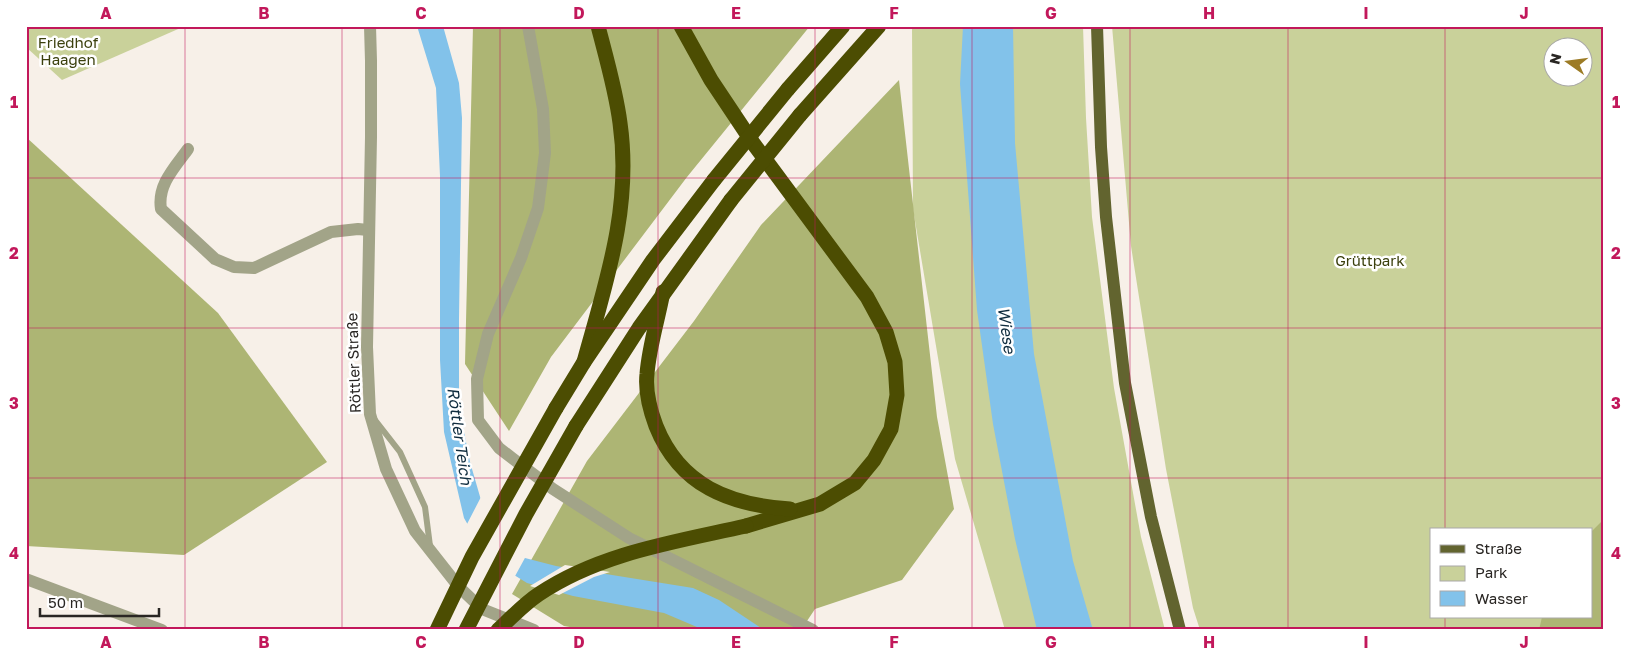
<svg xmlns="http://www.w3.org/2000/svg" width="1630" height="656" viewBox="0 0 1630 656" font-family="'Golos Text',sans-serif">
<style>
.green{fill:#c9d19a;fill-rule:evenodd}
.forest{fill:#adb574}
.water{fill:#82c2ea}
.pier{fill:#f7f0e8}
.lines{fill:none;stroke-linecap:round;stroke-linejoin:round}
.service{stroke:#a2a488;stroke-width:6}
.minor{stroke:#a2a488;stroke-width:12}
.tertiary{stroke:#a2a488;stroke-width:12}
.primary{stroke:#62642f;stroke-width:12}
.motorway{stroke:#4c4d02;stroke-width:15}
.motorway-bridge{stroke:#4c4d02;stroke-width:15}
.grid{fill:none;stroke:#c2185b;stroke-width:1;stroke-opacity:0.55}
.labels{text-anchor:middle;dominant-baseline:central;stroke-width:5;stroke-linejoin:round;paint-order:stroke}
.park-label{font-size:15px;fill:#3b400d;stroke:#fff}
.street-label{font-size:15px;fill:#292623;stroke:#fff}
.water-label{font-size:16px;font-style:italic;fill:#102d3f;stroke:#fff}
.neatline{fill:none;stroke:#c2185b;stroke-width:2}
.grid-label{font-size:16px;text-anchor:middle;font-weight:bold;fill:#c2185b}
</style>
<rect width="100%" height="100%" fill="#f7f0e8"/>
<!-- green -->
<g class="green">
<path d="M26 26H185L62 80 26 47Z"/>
<path d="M912 26H1083L1086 118 1092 217 1114 388 1141 537 1165 630H1005L955 459 913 209Z"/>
<path d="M1112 26H1604V630H1200L1193 608 1166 469 1131 246ZM1552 48H1582V78H1552ZM1431 530H1591V617H1431Z"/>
</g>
<!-- forest -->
<g class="forest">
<path d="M473 26H810L687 177 551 357 509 431 465 364Z"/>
<path d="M899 80 937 417 954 509 902 580 815 609 801 630H587L564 626 512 594 587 461 694 321 761 225Z"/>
<path d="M26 137 218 313 327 462 184 555 26 546Z"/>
<path d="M1604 519V630H1539L1542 617H1591V532Z"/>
</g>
<!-- water -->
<g class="water">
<path d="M417 26H443L459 83 462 118 459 319V407L470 462 483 507 496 530 525 558 556 566 693 588 719 600 764 630H704L664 613 573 596 527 583 487 558 464 518 444 432 440 360V176L436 88Z"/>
<path d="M963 26H1013L1015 143 1034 354 1073 561 1093 630H1037L1015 539 993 424 977 310 960 84Z"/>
</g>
<!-- pier -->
<g class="pier">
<path d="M482 495 485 506 498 528 526 556 514 578 485 559 466 526Z"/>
<path d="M565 565 610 572 594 577 559 595 530 586Z"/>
</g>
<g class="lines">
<!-- service -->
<path class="service" d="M375 420 400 452 425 507 430 546"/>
<!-- minor -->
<g class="minor">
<path d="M528 26 543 109 545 153 538 208 521 258 488 334 477 379 478 420 499 448 512 458 553 489 629 538 813 630"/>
<path d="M188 149C175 167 157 185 161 209L215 259 234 267 254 268 331 232 358 229 368 230"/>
<path d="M26 579 162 630"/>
</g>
<!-- tertiary -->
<path class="tertiary" d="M370 26 371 61V137L367 347 370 414 386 469 415 531 459 587 482 609 534 630"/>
<!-- primary -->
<path class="primary" d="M1097 26 1101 147 1106 217 1125 383 1151 517 1180 630"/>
<!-- motorway -->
<g class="motorway">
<path d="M681 26 711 80 753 143 867 297 886 332 895 362 897 395 891 429 874 460 855 483 820 504 746 526"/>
<path d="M788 89 843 26"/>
<path d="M800 115 879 26"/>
<path d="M663 292C658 319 649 347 647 374 645 392 650 410 656 426 680 486 730 505 790 509"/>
<path d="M584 362C606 282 632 207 620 123 616 91 606 57 598 26"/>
<path d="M556 408 584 362 653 260 714 180"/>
<path d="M576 426 639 328 731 200"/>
</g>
<!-- motorway-bridge -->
<g class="motorway-bridge">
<path d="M714 180 788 89"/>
<path d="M731 200 800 115"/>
<path d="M437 630 472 557 556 408"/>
<path d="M466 630 526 514 576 426"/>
<path d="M498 630C511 618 524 604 539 594 600 553 675 542 746 526"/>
</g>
</g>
<!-- grid -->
<path class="grid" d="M185 26V630M342 26V630M500 26V630M658 26V630M815 26V630M972 26V630M1130 26V630M1288 26V630M1445 26V530M26 178H1604M26 328H1604M26 478H1604M1445 617V630"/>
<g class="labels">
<!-- park labels -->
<g class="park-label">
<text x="68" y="42">Friedhof<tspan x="68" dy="17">Haagen</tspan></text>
<text x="1370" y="260">Grüttpark</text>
</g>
<!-- street labels -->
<g class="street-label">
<text transform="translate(353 363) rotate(-92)">Röttler Straße</text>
</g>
<!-- water labels -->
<g class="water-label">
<text transform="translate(1007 330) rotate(82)">Wiese</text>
<text transform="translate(460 436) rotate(82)">Röttler Teich</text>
</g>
</g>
<!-- border -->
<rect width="1630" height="656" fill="none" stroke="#ffffff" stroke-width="55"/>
<!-- legend -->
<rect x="1430" y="528" width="162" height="90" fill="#ffffff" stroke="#a9a8a7"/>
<rect x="1440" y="545" width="25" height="8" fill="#62642f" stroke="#a9a8a7"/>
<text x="1475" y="554" font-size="15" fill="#292623">Straße</text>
<rect x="1440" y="566" width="25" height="15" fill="#c9d19a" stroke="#a9a8a7"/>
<text x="1475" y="578" font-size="15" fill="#292623">Park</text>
<rect x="1440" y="591" width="25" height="15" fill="#82c2ea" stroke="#a9a8a7"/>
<text x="1475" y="604" font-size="15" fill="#292623">Wasser</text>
<!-- north arrow -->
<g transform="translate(1568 62) rotate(284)"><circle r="24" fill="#ffffff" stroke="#a9a8a7"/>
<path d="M0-4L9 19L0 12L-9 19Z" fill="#9c7b25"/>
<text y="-8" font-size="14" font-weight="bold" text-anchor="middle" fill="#292623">N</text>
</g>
<!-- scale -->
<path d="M40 608v8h119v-8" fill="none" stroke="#292623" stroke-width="2.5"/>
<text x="48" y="608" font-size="15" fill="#292623" stroke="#ffffff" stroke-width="4" paint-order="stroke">50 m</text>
<rect x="28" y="28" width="1574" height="600" class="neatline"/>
<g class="grid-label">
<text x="106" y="19">A</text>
<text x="264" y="19">B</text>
<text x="421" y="19">C</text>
<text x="579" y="19">D</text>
<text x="736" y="19">E</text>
<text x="894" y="19">F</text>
<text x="1051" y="19">G</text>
<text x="1209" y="19">H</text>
<text x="1366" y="19">I</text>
<text x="1524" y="19">J</text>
<text x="14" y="108">1</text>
<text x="1616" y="108">1</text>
<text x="14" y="259">2</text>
<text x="1616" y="259">2</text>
<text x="14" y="409">3</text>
<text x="1616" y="409">3</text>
<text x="14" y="559">4</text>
<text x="1616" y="559">4</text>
<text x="106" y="648">A</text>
<text x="264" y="648">B</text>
<text x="421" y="648">C</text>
<text x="579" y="648">D</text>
<text x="736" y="648">E</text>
<text x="894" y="648">F</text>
<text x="1051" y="648">G</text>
<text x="1209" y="648">H</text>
<text x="1366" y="648">I</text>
<text x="1524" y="648">J</text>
</g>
</svg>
